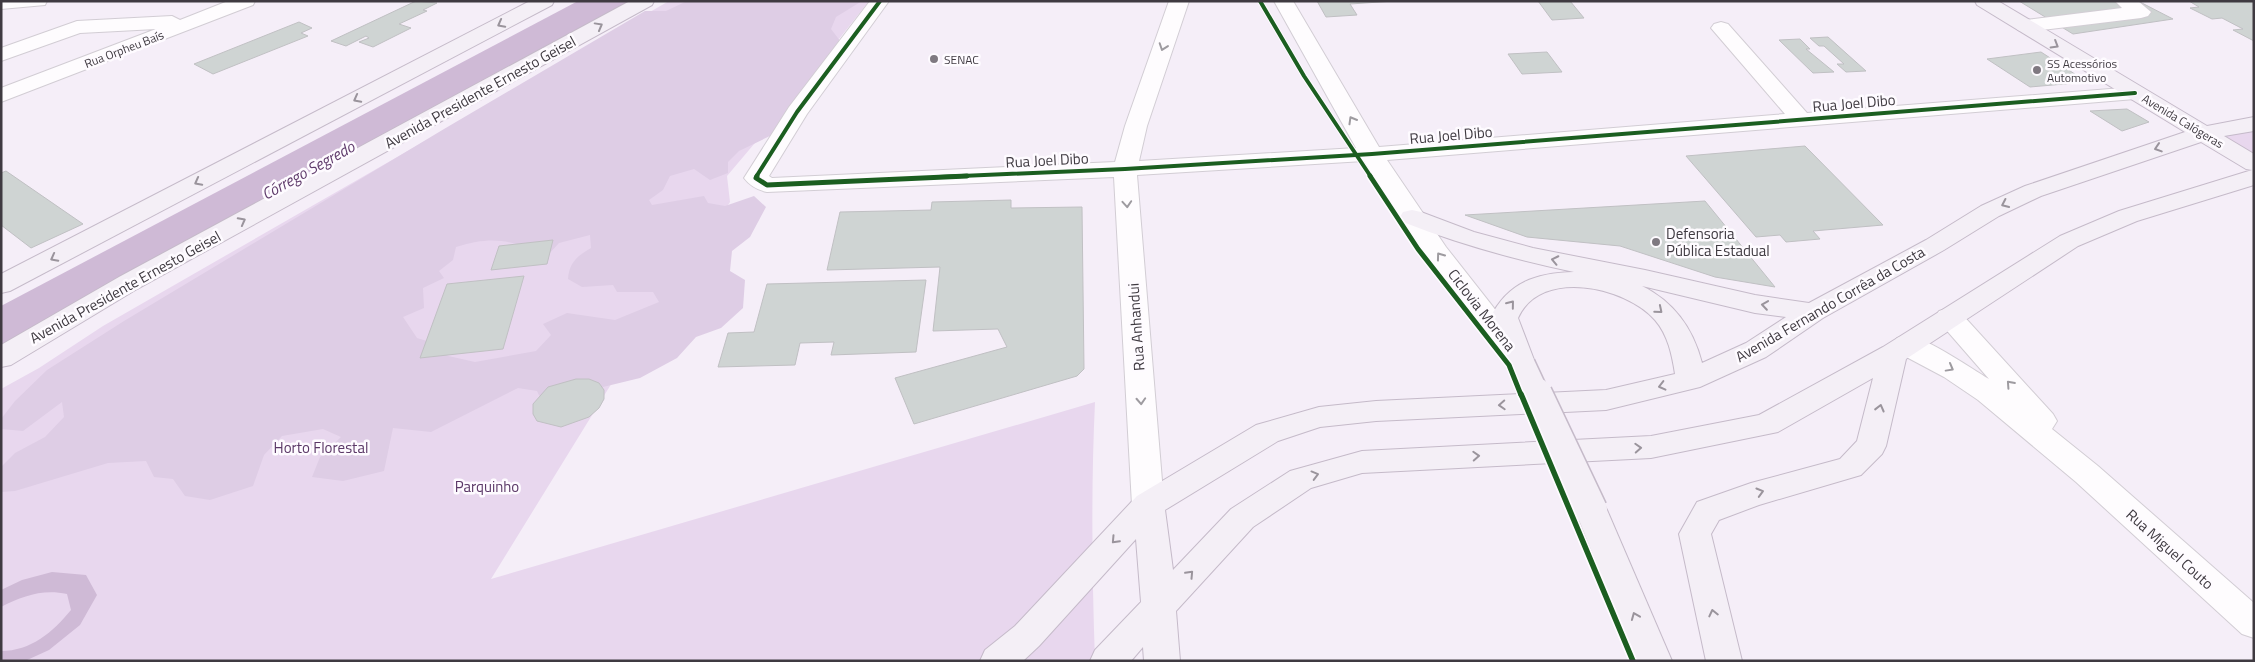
<svg xmlns="http://www.w3.org/2000/svg" width="2255" height="662" viewBox="0 0 2255 662" font-family="'Titillium Web',sans-serif">
<style>
.green{fill:#e8d7ee}
.forest{fill:#decde5;fill-rule:evenodd}
.water{fill:#cfbad6}
.building{fill:#cfd4d3;stroke:#c0c0c3}
.lines{fill:none;stroke-linecap:round;stroke-linejoin:round}
.minor-casing{stroke:#d2cdd4;stroke-width:2}
.major-casing{stroke:#c5bac9;stroke-width:2}
.minor{fill:#fefcfe;fill-rule:evenodd}
.major{fill:#f4eff6;fill-rule:evenodd}
.major-bridge-far1-casing{stroke:#c5bac9;stroke-width:29;stroke-linecap:butt}
.major-bridge-casing{stroke:#c5bac9;stroke-width:35;stroke-linecap:butt}
.major-bridge-far1{stroke:#f4eff6;stroke-width:26}
.major-bridge{stroke:#f4eff6;stroke-width:32}
.cycleway-far2-casing{stroke:#fefbff;stroke-width:6}
.cycleway-far1-casing{stroke:#fefbff;stroke-width:8}
.cycleway-casing{stroke:#fefbff;stroke-width:9}
.cycleway-far2{stroke:#1b5e20;stroke-width:4}
.cycleway-far1{stroke:#1b5e20;stroke-width:5}
.cycleway{stroke:#1b5e20;stroke-width:5.5}
.oneway{stroke:#9a949c}
.oneway2{stroke:#9e9ba0}
.poi-dot{fill:#7f7981;stroke:#fefbff;stroke-width:2}
.labels{text-anchor:middle;dominant-baseline:central;stroke-width:5;stroke-linejoin:round;paint-order:stroke}
.far-street-label{font-size:12px;fill:#3f3a41;stroke:#fefbff}
.far-poi-label{font-size:12px;fill:#3f3a41;stroke:#fefbff;text-anchor:start}
.street-label{font-size:15px;fill:#3f3a41;stroke:#fefbff}
.poi-label{font-size:15px;fill:#3f3a41;stroke:#fefbff;text-anchor:start}
.park-label{font-size:15px;fill:#5b3867;stroke:#fefbff}
.water-label{font-size:16px;font-style:italic;fill:#603c6c;stroke:#fefbff}
</style>
<rect width="100%" height="100%" fill="#f5eef8"/>
<!-- green -->
<g class="green">
<path d="M669 1H869L782 111 727 176 730 202 618 373 491 579 1095 402C1091 488 1092 574 1095 661H1V389L39 368 103 326Z"/>
<path d="M2254 124V164L2204 133Z"/>
</g>
<!-- forest -->
<path class="forest" d="M687 1H862L836 17 831 29 844 46 825 72 803 88 789 114 772 135 739 151 728 162V173L710 180 694 169 670 176 663 190 649 200 652 205 704 196 708 203 725 206 754 196 766 207 750 237 732 251 730 271 745 280 743 308 721 328 696 337 677 358 640 378 603 387 575 413 546 410 537 391 518 388 431 432 393 428 384 471 343 481 312 477 320 457 341 437 323 429 282 436 264 455 253 486 210 500 185 496 173 479 154 477 146 461 108 463 15 491 1 492V467L15 453 45 437 64 417 62 402 23 431 1 429V419L15 401 47 370 124 321 444 129 645 11H666ZM590 235 591 248C577 256 569 263 568 279L582 287 613 285 617 292H653L659 302 615 320 567 313 543 324 551 335 536 351 475 362 444 355 421 358 427 341 417 338 403 317 424 308 423 288 444 278 439 271 453 260 456 247C495 235 511 241 548 255L559 243Z"/>
<!-- water -->
<g class="water">
<path d="M578 1H630L1 350V306Z"/>
<path d="M52 572 86 575 97 595 80 625 49 650 25 661H1V651C31 651 53 632 71 610L67 594C42 589 23 596 1 607V590L22 580Z"/>
</g>
<!-- building -->
<g class="building">
<path d="M416 1 437 3 423 10 427 11 399 24 411 28 373 47 359 42 369 38 366 36 346 46 331 41Z"/>
<path d="M1317 1H1394L1350 4 1357 15 1326 17Z"/>
<path d="M1538 1H1570L1584 18 1552 20Z"/>
<path d="M2019 1H2138L2173 19 2073 34Z"/>
<path d="M2189 1H2254V41L2233 30 2243 29 2222 18 2212 19 2190 8 2199 7Z"/>
<path d="M299 22 312 28 301 33 308 36 213 74 194 64Z"/>
<path d="M1828 37 1866 71 1846 72 1837 64H1844L1824 46H1819L1810 38Z"/>
<path d="M1800 39 1810 49H1806L1834 72 1813 73 1779 40Z"/>
<path d="M1547 52 1562 72 1522 74 1508 54Z"/>
<path d="M2041 52 2087 82 2030 87 1987 59Z"/>
<path d="M2127 109 2149 122 2122 131 2090 111Z"/>
<path d="M1805 146 1883 225 1813 231 1820 239 1786 242 1780 235 1756 237 1686 156Z"/>
<path d="M6 171 83 224 31 248 1 225V173Z"/>
<path d="M1011 200V208L1082 207 1084 369 1077 376 914 424 895 378 1007 347 998 329 933 331 940 267 827 270 840 212 931 210 932 202Z"/>
<path d="M1705 201 1775 287 1715 277 1620 246 1527 237 1465 215Z"/>
<path d="M553 240 547 264 491 270 499 246Z"/>
<path d="M524 276 503 349 420 358 447 284Z"/>
<path d="M926 280 916 352 831 355 834 342 800 343 795 365 718 367 728 333 754 332 767 284Z"/>
<path d="M576 379H589L599 383 604 390V399L599 408 589 417 561 427 537 421 533 414V404L548 387Z"/>
</g>
<g class="lines">
<defs>
<g id="minor">
<path d="M1 1H47L45 5 1 9Z"/>
<path d="M228 1H255L253 5 1 102V88L156 29 80 33 1 61V48L77 21 172 16 180 20Z"/>
<path d="M870 1H889L807 114 769 176 772 178 1115 162 1125 126 1169 1H1189L1147 126 1139 161 1356 148 1274 1H1293L1379 147 1785 114 1711 28 1714 24 1721 22 1728 24 1807 113 2135 87 2143 88 2146 93 2143 98 2135 99 1387 160 1446 247 1527 350 1531 357 1527 364 1517 366 1507 364C1457 298 1407 232 1364 161L1137 175 1164 505 1159 514 1148 517 1137 514 1132 505 1114 177 767 192C758 190 750 186 744 178L789 107Z"/>
<path d="M2115 1H2138L2151 12 2148 16 2141 18 2025 32 2018 30 2015 26 2018 22 2025 20 2122 8Z"/>
<path d="M1949 308 1959 311 2053 414 2057 421 2052 429 2098 466 2254 603V638L2242 634 2076 482 1978 400 1944 377 1897 352 1893 345 1897 338C1901 337 1905 336 1909 336 1927 338 1972 369 1989 379L1935 317 1939 311Z"/>
</g>
<g id="major">
<path d="M530 1H554L552 5 10 291 1 293V274Z"/>
<path d="M630 1H654L652 5 137 289 11 365 1 367V345L119 277Z"/>
<path d="M1975 1H1998L2207 126 2254 117V131L2224 136 2254 154V185L2137 221 2078 246 1906 359 1886 446 1882 454 1861 475 1759 505 1719 520 1711 534 1742 661H1706L1679 534 1697 502 1751 483 1840 459 1857 441 1873 378 1778 432 1651 458 1362 473 1311 488 1253 527 1176 611 1180 661H1144L1143 647 1131 661H1090L1095 650 1141 602 1136 539 1039 646 1023 661H980L985 650 1015 626 1137 496 1256 425 1319 407 1376 401 1606 390 1675 374C1672 355 1668 335 1655 320 1625 286 1540 268 1518 318L1536 365 1532 372 1522 375 1512 372 1490 318C1508 282 1536 273 1574 272 1516 260 1459 244 1403 222L1400 217 1403 212 1412 210 1421 212 1474 232 1533 248 1645 270 1755 295 1809 303 1926 240 1981 206 2025 186 2185 132 1977 5ZM2201 142 2246 169 2252 170 2119 211 2060 236 1883 347 1759 415 1651 436 1362 451 1290 471 1231 509 1173 570 1165 510 1278 441 1320 427 1376 421 1606 410 1700 387 1766 357 1823 318 1944 250 1999 216 2041 196ZM1642 286 1755 313 1786 317 1746 343 1702 363C1693 328 1674 302 1642 286Z"/>
<path d="M1591 498 1602 501 1607 510 1672 661H1636L1575 510 1580 501Z"/>
</g>
</defs>
<!-- minor casing -->
<use href="#minor" class="minor-casing"/>
<!-- major casing -->
<use href="#major" class="major-casing"/>
<!-- minor -->
<use href="#minor" class="minor"/>
<!-- major -->
<use href="#major" class="major"/>
<defs>
<path id="major-bridge-far1" d="M1522 365 1536 395"/>
<path id="major-bridge" d="M1536 394 1591 510"/>
</defs>
<!-- major-bridge-far1 casing -->
<use href="#major-bridge-far1" class="major-bridge-far1-casing"/>
<!-- major-bridge casing -->
<use href="#major-bridge" class="major-bridge-casing"/>
<!-- major-bridge-far1 -->
<use href="#major-bridge-far1" class="major-bridge-far1"/>
<!-- major-bridge -->
<use href="#major-bridge" class="major-bridge"/>
<defs>
<g id="cycleway-far2">
<path d="M1260 1 1304 76 1371 177"/>
<path d="M756 177 797 112 880 1"/>
<path d="M939 177 1125 169 1372 154 2135 93"/>
</g>
<g id="cycleway-far1">
<path d="M757 176 756 178 767 185 967 176"/>
<path d="M1370 176 1418 249 1509 365 1521 395"/>
</g>
<path id="cycleway" d="M1521 394 1633 661"/>
</defs>
<!-- cycleway-far2 casing -->
<use href="#cycleway-far2" class="cycleway-far2-casing"/>
<!-- cycleway-far1 casing -->
<use href="#cycleway-far1" class="cycleway-far1-casing"/>
<!-- cycleway casing -->
<use href="#cycleway" class="cycleway-casing"/>
<!-- cycleway-far2 -->
<use href="#cycleway-far2" class="cycleway-far2"/>
<!-- cycleway-far1 -->
<use href="#cycleway-far1" class="cycleway-far1"/>
<!-- cycleway -->
<use href="#cycleway" class="cycleway"/>
</g>
<!-- one-way arrows -->
<defs><path id="oneway-chevron" d="M-2-3.5L2.5 0L-2 3.5" fill="none" stroke-width="1.6" stroke-linecap="round" stroke-linejoin="round" transform="scale(1.25)"/></defs>
<g class="oneway">
<use href="#oneway-chevron" transform="translate(501 24) rotate(152)"/>
<use href="#oneway-chevron" transform="translate(599 26) rotate(-29)"/>
<use href="#oneway-chevron" transform="translate(2055 45) rotate(31)"/>
<use href="#oneway-chevron" transform="translate(357 99) rotate(152)"/>
<use href="#oneway-chevron" transform="translate(2158 148) rotate(162)"/>
<use href="#oneway-chevron" transform="translate(198 182) rotate(152)"/>
<use href="#oneway-chevron" transform="translate(2005 204) rotate(155)"/>
<use href="#oneway-chevron" transform="translate(242 221) rotate(-28)"/>
<use href="#oneway-chevron" transform="translate(54 258) rotate(152)"/>
<use href="#oneway-chevron" transform="translate(1555 260) rotate(-168)"/>
<use href="#oneway-chevron" transform="translate(1511 304) rotate(-51)"/>
<use href="#oneway-chevron" transform="translate(1765 305) rotate(-172)"/>
<use href="#oneway-chevron" transform="translate(1659 310) rotate(40)"/>
<use href="#oneway-chevron" transform="translate(1662 386) rotate(166)"/>
<use href="#oneway-chevron" transform="translate(1502 405) rotate(177)"/>
<use href="#oneway-chevron" transform="translate(1880 408) rotate(-76)"/>
<use href="#oneway-chevron" transform="translate(1638 448) rotate(-3)"/>
<use href="#oneway-chevron" transform="translate(1476 456) rotate(-3)"/>
<use href="#oneway-chevron" transform="translate(1315 475) rotate(-15)"/>
<use href="#oneway-chevron" transform="translate(1760 492) rotate(-16)"/>
<use href="#oneway-chevron" transform="translate(1115 540) rotate(133)"/>
<use href="#oneway-chevron" transform="translate(1190 574) rotate(-47)"/>
<use href="#oneway-chevron" transform="translate(1713 613) rotate(-103)"/>
<use href="#oneway-chevron" transform="translate(1635 616) rotate(-112)"/>
</g>
<g class="oneway2">
<use href="#oneway-chevron" transform="translate(1163 47) rotate(109)"/>
<use href="#oneway-chevron" transform="translate(1352 120) rotate(-120)"/>
<use href="#oneway-chevron" transform="translate(1127 204) rotate(86)"/>
<use href="#oneway-chevron" transform="translate(1440 256) rotate(-126)"/>
<use href="#oneway-chevron" transform="translate(1950 368) rotate(29)"/>
<use href="#oneway-chevron" transform="translate(2010 384) rotate(-132)"/>
<use href="#oneway-chevron" transform="translate(1141 401) rotate(87)"/>
</g>
<!-- markers -->
<g class="poi-dot">
<circle cx="934" cy="59" r="5"/>
<circle cx="2037" cy="70" r="5"/>
<circle cx="1656" cy="242" r="5"/>
</g>
<g class="labels">
<!-- far-street labels -->
<g class="far-street-label">
<text transform="translate(124 49) rotate(-21)">Rua Orpheu Baís</text>
<text transform="translate(2183 121) rotate(31)">Avenida Calógeras</text>
</g>
<!-- far-poi labels -->
<g class="far-poi-label">
<text x="944" y="59">SENAC</text>
<text x="2047" y="63">SS Acessórios<tspan x="2047" dy="14">Automotivo</tspan></text>
</g>
<!-- street labels -->
<g class="street-label">
<text transform="translate(480 92) rotate(-29)">Avenida Presidente Ernesto Geisel</text>
<text transform="translate(1854 103) rotate(-5)">Rua Joel Dibo</text>
<text transform="translate(1451 135) rotate(-5)">Rua Joel Dibo</text>
<text transform="translate(1047 160) rotate(-3)">Rua Joel Dibo</text>
<text transform="translate(125 287) rotate(-29)">Avenida Presidente Ernesto Geisel</text>
<text transform="translate(1830 304) rotate(-30)">Avenida Fernando Corrêa da Costa</text>
<text transform="translate(1482 310) rotate(52)">Ciclovia Morena</text>
<text transform="translate(1136 327) rotate(-94)">Rua Anhandui</text>
<text transform="translate(2170 549) rotate(42)">Rua Miguel Couto</text>
</g>
<!-- poi labels -->
<g class="poi-label">
<text x="1666" y="233">Defensoria<tspan x="1666" dy="17">Pública Estadual</tspan></text>
</g>
<!-- park labels -->
<g class="park-label">
<text x="321" y="447">Horto Florestal</text>
<text x="487" y="486">Parquinho</text>
</g>
<!-- water labels -->
<g class="water-label">
<text transform="translate(308 170) rotate(-29)">Córrego Segredo</text>
</g>
</g>
<!-- border -->
<rect width="2255" height="662" fill="none" stroke="#3f3a41" stroke-width="5"/>
</svg>
